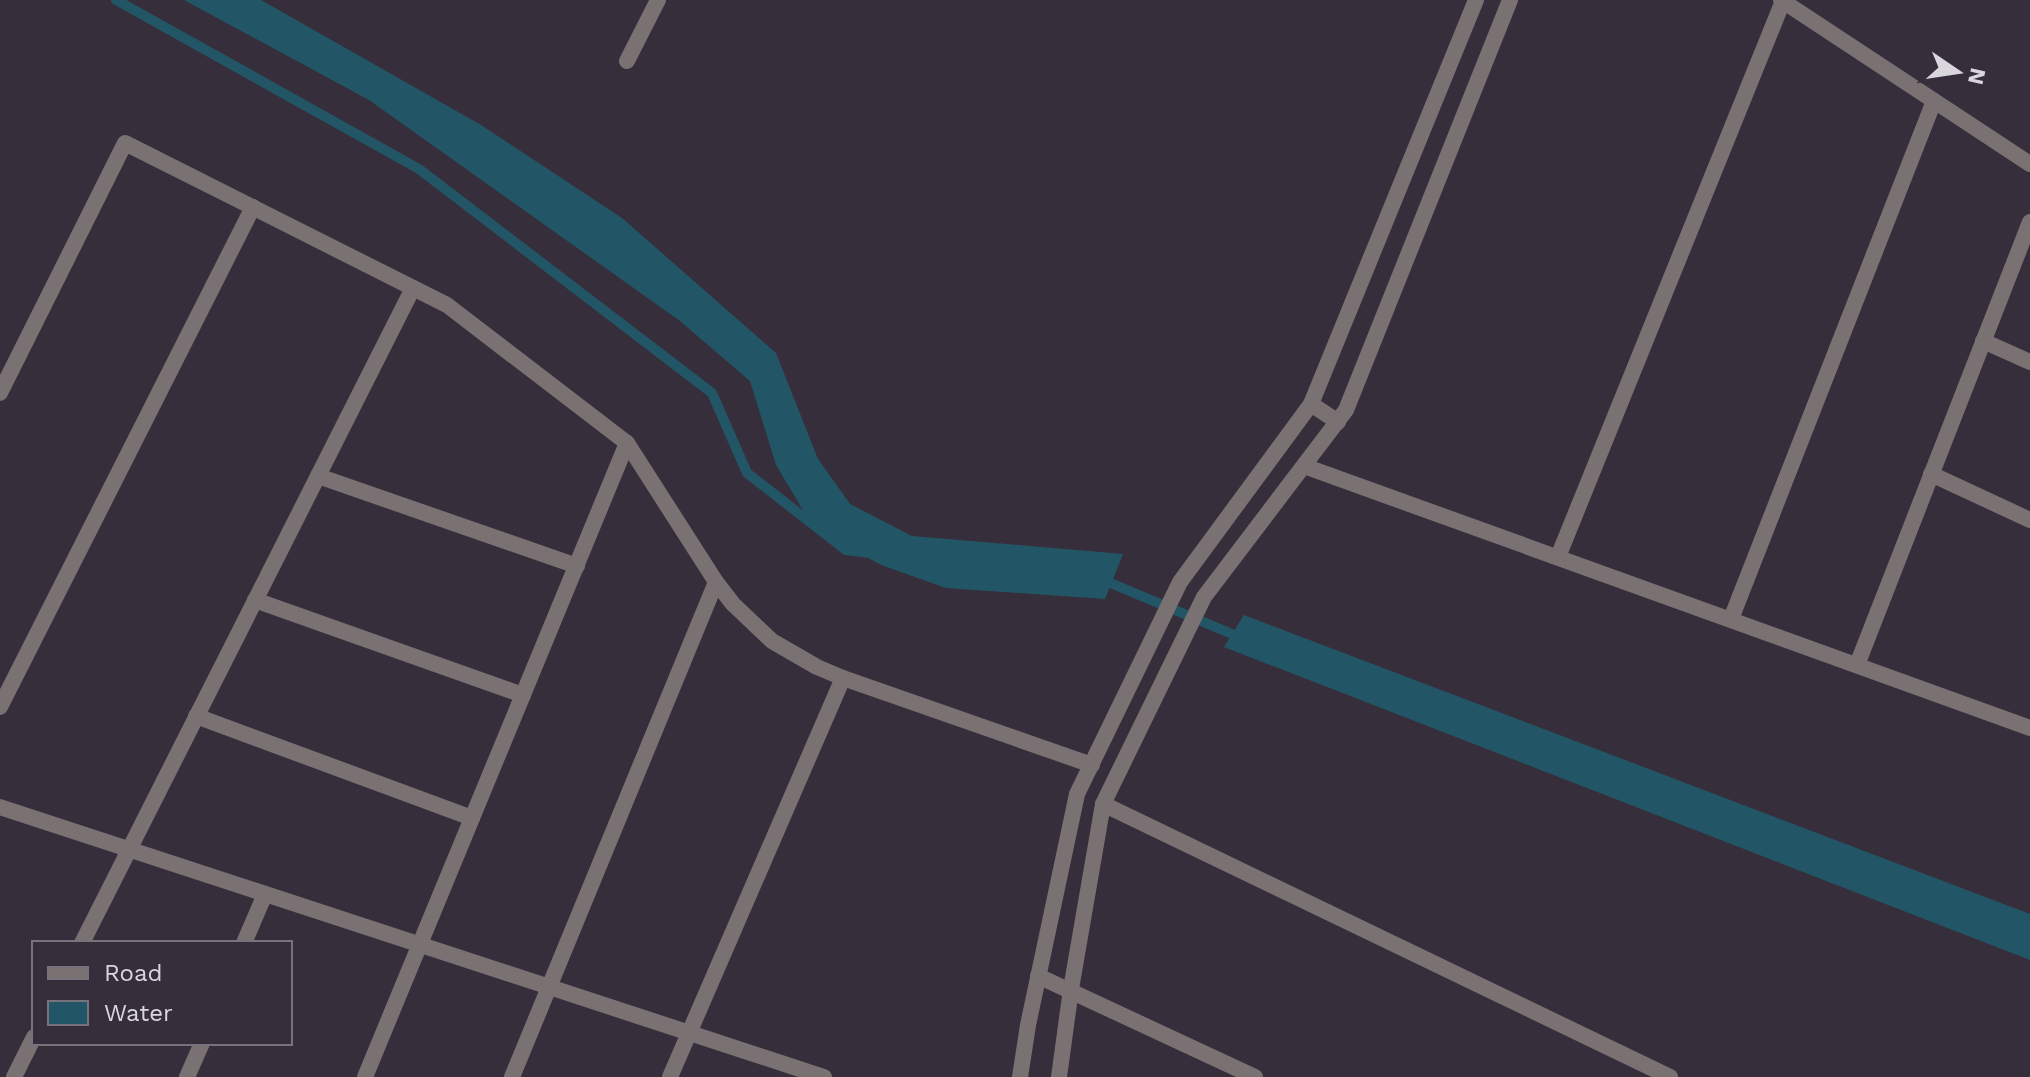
<svg xmlns="http://www.w3.org/2000/svg" width="2030" height="1077" viewBox="0 0 2030 1077" font-family="'Work Sans',sans-serif">
<style>
.water{fill:#225667}
.lines{fill:none;stroke-linecap:round;stroke-linejoin:round}
.stream{stroke:#225667;stroke-width:10}
.minor{stroke:#7a7172;stroke-width:16}
.tertiary{stroke:#7a7172;stroke-width:16}
</style>
<rect width="100%" height="100%" fill="#362f3b"/>
<!-- water -->
<g class="water">
<path d="M184 0H261L481 125 622 218 776 353 818 459 850 504 912 536 1123 554 1105 599 946 588 881 565 813 527 776 465 750 381 680 321 369 100Z"/>
<path d="M1244 615 2030 914V960L1224 647Z"/>
</g>
<g class="lines">
<!-- stream -->
<g class="stream">
<path d="M116 0 419 169 712 393 747 473 846 550 870 553"/>
<path d="M1100 581 1108 582 1244 639"/>
</g>
<!-- minor -->
<g class="minor">
<path d="M1781 0 2030 164"/>
<path d="M627 61 658 0"/>
<path d="M1983 341 2030 362"/>
<path d="M0 393 125 143 447 305 627 443 716 582 733 604 772 641 817 667 843 678 1092 765"/>
<path d="M1311 404 1338 422"/>
<path d="M1304 466 2030 728"/>
<path d="M1931 474 2030 520"/>
<path d="M318 476 577 566"/>
<path d="M1558 557 1783 1"/>
<path d="M255 600 523 695"/>
<path d="M1731 619 1934 101"/>
<path d="M1857 665 2030 222"/>
<path d="M0 707 253 207"/>
<path d="M196 716 472 818"/>
<path d="M1103 804 1670 1077"/>
<path d="M0 807 824 1077"/>
<path d="M82 943 413 288"/>
<path d="M244 943 265 894"/>
<path d="M1038 976 1255 1077"/>
<path d="M14 1077 34 1037"/>
<path d="M187 1077 202 1043"/>
<path d="M365 1077 627 443"/>
<path d="M512 1077 716 582"/>
<path d="M670 1077 843 678"/>
</g>
<!-- tertiary -->
<g class="tertiary">
<path d="M1020 1077 1028 1025 1077 794 1180 582 1311 404 1476 0"/>
<path d="M1059 1077 1071 989 1103 804 1204 597 1346 410 1510 0"/>
</g>
</g>
<!-- legend -->
<rect x="32" y="941" width="260" height="104" fill="#362f3b" stroke="#78727c" stroke-width="2"/>
<rect x="48" y="967" width="40" height="12" fill="#7a7172" stroke="#78727c" stroke-width="2"/>
<text x="104" y="981" font-size="24" fill="#dad6de">Road</text>
<rect x="48" y="1001" width="40" height="24" fill="#225667" stroke="#78727c" stroke-width="2"/>
<text x="104" y="1021" font-size="24" fill="#dad6de">Water</text>
<!-- north arrow -->
<g transform="translate(1958 72) rotate(103)" stroke="#362f3b" stroke-width="6" paint-order="stroke">
<path d="M0-6L14 30L0 20L-14 30Z" fill="#dad6de"/>
<text y="-12" font-size="22" font-weight="bold" text-anchor="middle" fill="#dad6de">N</text>
</g>
</svg>
